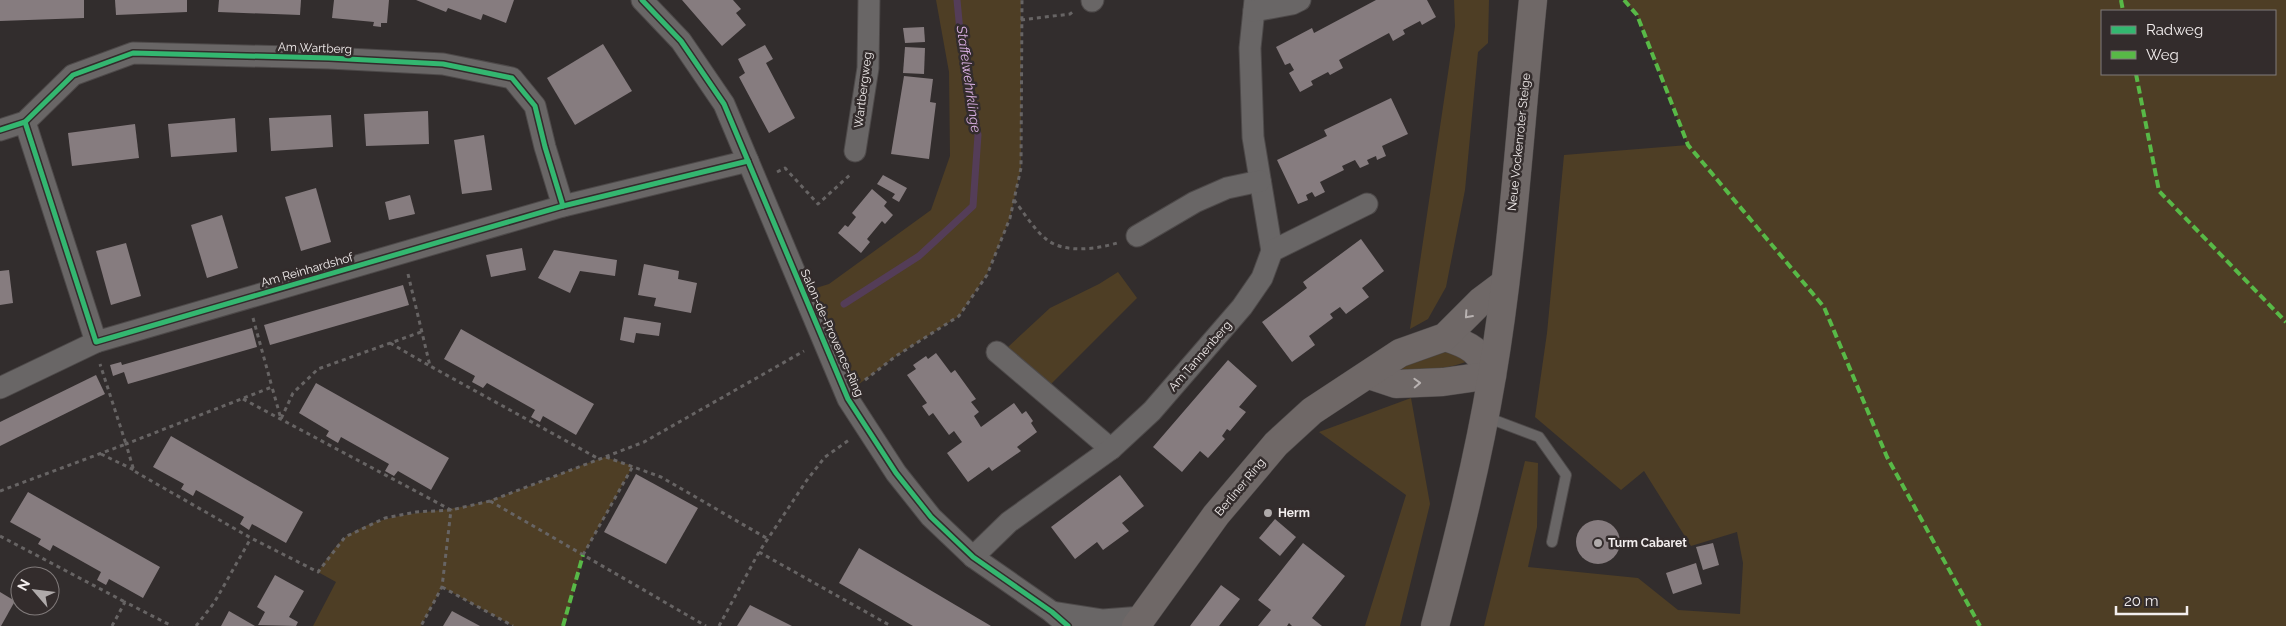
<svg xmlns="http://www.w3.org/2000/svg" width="2286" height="626" viewBox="0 0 2286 626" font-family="Raleway,sans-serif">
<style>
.green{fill:#4e3e25;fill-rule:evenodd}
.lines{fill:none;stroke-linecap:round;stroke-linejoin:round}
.stream{stroke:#543d58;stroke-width:7}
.building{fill:#867c7f}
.lane-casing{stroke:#4d4949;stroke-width:12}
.street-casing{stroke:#4d4949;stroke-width:23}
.secondary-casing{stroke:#4d4949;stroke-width:29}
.path{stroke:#676464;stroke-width:3;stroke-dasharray:4 4;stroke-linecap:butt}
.lane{stroke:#696666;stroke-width:10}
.street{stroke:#696666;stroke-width:21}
.secondary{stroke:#6f6867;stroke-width:28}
.quiet{stroke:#58b947;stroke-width:4;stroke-dasharray:8 4;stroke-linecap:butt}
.cycleway-casing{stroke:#332c2c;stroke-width:8}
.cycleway{stroke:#33b770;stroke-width:5}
.oneway{stroke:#b8b2b1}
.poi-dot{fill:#afaaaa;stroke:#332c2c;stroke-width:2}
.labels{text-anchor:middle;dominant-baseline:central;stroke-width:5;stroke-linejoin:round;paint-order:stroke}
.street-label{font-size:12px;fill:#f3eeee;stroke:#332c2c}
.poi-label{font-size:12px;font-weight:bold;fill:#f3eeee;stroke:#332c2c;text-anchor:start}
.water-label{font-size:14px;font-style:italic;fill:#dab0e3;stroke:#332c2c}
</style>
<rect width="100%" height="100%" fill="#322d2d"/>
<!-- green -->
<g class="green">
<path d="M936 0H1021V168L1010 218 987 274 959 316 896 356 846 394 803 292 829 284 931 210 950 156 949 72Z"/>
<path d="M1454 0H1489L1488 43 1478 52 1465 190 1446 287 1428 319 1410 329 1455 26Z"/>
<path d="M1624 0H2286V626H1484L1525 461 1538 463 1537 527 1528 567 1638 578 1678 610 1740 614 1743 563 1737 532 1691 546 1644 471 1621 490 1535 417 1547 333 1564 155 1688 145 1637 15ZM2102 11H2275V74H2102Z"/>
<path d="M1118 272 1137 298 1050 385 1008 347 1050 308 1099 284Z"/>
<path d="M1449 350 1471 360C1449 369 1427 371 1403 371L1402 368 1403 365Z"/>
<path d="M1411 398 1430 504 1400 626H1365L1406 495 1319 432Z"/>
<path d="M605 457 633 466 583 555 565 626H513L442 587 421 626H313L336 582 318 572C326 561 335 544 347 536 391 507 442 516 490 500 529 488 567 470 605 457Z"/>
</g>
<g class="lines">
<!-- stream -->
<path class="stream" d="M844 304 919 256 973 206 978 135 960 31 957 0"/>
</g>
<!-- building -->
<g class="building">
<path d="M0 0H84V18L0 21Z"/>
<path d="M115 0H187V12L116 15Z"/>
<path d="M219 0H301L300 15 218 12Z"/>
<path d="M334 0H389L387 23H381V27L373 26 374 22 332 18Z"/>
<path d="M416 0H514L506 23 483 14 481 20 448 8 446 12Z"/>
<path d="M682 0H733L741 9 736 13 746 25 722 46Z"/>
<path d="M1376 0H1427L1436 17 1422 25 1420 21 1403 30 1405 34 1393 41 1389 33 1339 60 1343 68 1330 75 1328 72 1311 81 1313 85 1300 92 1289 73 1294 70 1290 63 1285 65 1276 47 1312 28 1314 33Z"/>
<path d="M924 27 925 42 905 43 903 28Z"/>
<path d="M603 44 632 91 575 125 547 78Z"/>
<path d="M765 45 773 59 766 63 795 118 769 133 739 77 745 73 738 59Z"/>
<path d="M905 47 925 48 924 74 903 73Z"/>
<path d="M904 76 933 79 930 102 936 103 929 159 891 154Z"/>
<path d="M1391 98 1408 134 1382 146 1386 156 1377 160 1376 156 1367 160 1369 164 1360 168 1355 160 1342 166 1344 170 1320 182 1325 192 1315 197 1312 192 1306 195 1308 200 1298 204 1277 160 1327 136 1324 130Z"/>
<path d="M428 111 429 144 366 146 364 114Z"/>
<path d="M331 115 333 147 271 151 269 118Z"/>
<path d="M235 118 237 152 171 157 168 124Z"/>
<path d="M135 124 139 158 72 166 68 133Z"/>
<path d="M484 135 492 190 462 194 454 140Z"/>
<path d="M883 175 907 188 899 202 892 198 895 194 877 184Z"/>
<path d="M316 188 331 242 301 251 285 197Z"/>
<path d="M872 189 887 202 884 206 893 215 885 224 882 221 867 239 870 242 861 253 838 233 845 225 848 227 856 217 852 213Z"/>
<path d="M410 195 415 214 389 220 385 202Z"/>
<path d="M222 215 238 268 207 278 191 225Z"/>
<path d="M1361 239 1384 271 1362 288 1369 297 1346 314 1340 307 1330 314 1333 318 1309 336 1315 345 1292 362 1262 322 1307 288 1303 282Z"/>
<path d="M126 243 141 296 111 305 96 251Z"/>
<path d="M522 248 526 270 491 277 486 255Z"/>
<path d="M554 250 617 260 615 276 580 271 570 293 538 278Z"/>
<path d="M644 264 679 271 678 279 697 283 691 313 654 306 656 298 638 295Z"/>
<path d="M9 270 13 303 0 305V271Z"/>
<path d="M403 285 409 305 270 345 264 325Z"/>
<path d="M624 317 661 323 659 336 636 333 634 343 620 340Z"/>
<path d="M252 328 257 347 128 384 124 372 113 376 110 365 121 362 122 365Z"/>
<path d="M461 329 594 404 576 435 543 416 540 422 531 417 535 410 487 383 483 388 472 382 475 376 444 359Z"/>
<path d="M936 353 951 373 955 370 976 399 971 402 979 412 974 416 981 427 1014 403 1022 414 1026 411 1033 421 1031 423 1037 432 1017 447 1021 451 992 471 989 467 968 482 947 453 962 442 954 431 949 435 933 413 929 416 922 406 927 403 907 375 916 369 913 365 926 356 928 359Z"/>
<path d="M1228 360 1257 386 1239 407 1246 412 1230 431 1227 429 1222 436 1225 439 1208 458 1200 451 1182 472 1153 447Z"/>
<path d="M96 375 105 394 0 446V422Z"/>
<path d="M316 383 449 458 431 490 398 471 394 476 385 471 389 464 341 437 338 443 326 436 329 431 299 413Z"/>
<path d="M171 436 303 512 286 543 252 524 249 530 240 524 244 517 196 490 193 496 181 489 184 484 153 467Z"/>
<path d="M636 474 698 508 666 564 604 532Z"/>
<path d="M1120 475 1144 506 1122 523 1129 531 1103 550 1097 542 1075 559 1051 527Z"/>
<path d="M28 492 160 567 143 598 109 579 106 585 97 580 101 572 53 545 50 551 38 544 41 539 10 522Z"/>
<path d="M1275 519 1296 537 1280 556 1259 538Z"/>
<circle cx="1598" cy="542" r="22"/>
<path d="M1303 543 1345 576 1312 618 1322 626H1292L1289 623 1287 626H1258L1271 610 1258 600Z"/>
<path d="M1713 543 1719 565 1703 570 1696 547Z"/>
<path d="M859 548 991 626H913L839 583Z"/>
<path d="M1696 563 1702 584 1673 594 1666 573Z"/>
<path d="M275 575 304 591 289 617 298 622 296 626 258 625 265 612 257 607Z"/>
<path d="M1221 585 1240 599 1219 626H1190Z"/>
<path d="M0 592 15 601 1 626H0Z"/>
<path d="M750 605 792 626H737Z"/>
<path d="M229 611 255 626H221Z"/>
<path d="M452 611 480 626H443Z"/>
</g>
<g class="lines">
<defs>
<path id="lane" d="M1486 417 1539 437 1566 475 1552 542"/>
<g id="street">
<path d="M642 0 681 41 724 104 848 399 896 473 931 517 973 557 1052 612 1068 626"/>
<path d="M1255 0 1250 48 1253 137 1272 251"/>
<path d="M1092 1 1093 0"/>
<path d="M1254 11 1292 4 1300 0"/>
<path d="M25 122 96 342 563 206 748 161"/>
<path d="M0 130 25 122 73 75 133 53 329 58 443 64 512 78 535 106 545 147 563 206"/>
<path d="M855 151 868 68 869 0"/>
<path d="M1137 236 1195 202 1227 188 1260 181"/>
<path d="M997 352 1111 449"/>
<path d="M0 388 96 342"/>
<path d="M973 557 1009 522 1111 449 1152 411 1242 307 1262 278 1272 251 1367 204"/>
<path d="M1052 612 1103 620 1142 617"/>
</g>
<g id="secondary">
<path d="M1445 337C1473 346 1477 350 1492 375"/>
<path d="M1369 375 1396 384 1443 382 1492 375"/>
<path d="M1136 626 1216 515 1276 444 1312 411 1400 353 1445 337 1481 301 1505 283"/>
<path d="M1435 626C1457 543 1478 460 1492 376 1513 252 1520 125 1533 0"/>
</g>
</defs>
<!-- lane casing -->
<use href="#lane" class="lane-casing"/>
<!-- street casing -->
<use href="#street" class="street-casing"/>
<!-- secondary casing -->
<use href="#secondary" class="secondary-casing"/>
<!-- path -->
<g class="path">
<path d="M1021 20 1070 14 1074 11"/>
<path d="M777 172 785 168 818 204 852 173"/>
<path d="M1014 200C1023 211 1035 231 1046 239 1064 254 1097 249 1117 243"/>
<path d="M408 274 430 366 599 459"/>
<path d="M253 318 272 387"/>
<path d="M421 332 318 369 293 393 281 419 272 387 126 444 134 471 251 538 318 572 345 537 385 518 416 512 451 510 490 501 644 442 804 351"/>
<path d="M390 343 430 366"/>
<path d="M865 380 896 356 959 316 987 275 1010 218 1021 168 1022 0"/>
<path d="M243 399 451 510 442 587 421 626"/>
<path d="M101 454 134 470"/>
<path d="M606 457 661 477 768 539"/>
<path d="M0 491 126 444 100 364"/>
<path d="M490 501 706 626"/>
<path d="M0 536 125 602"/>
<path d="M759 552 891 626"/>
<path d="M583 555 633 466"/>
<path d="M442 587 513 626"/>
<path d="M112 626 125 602 172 626"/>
<path d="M196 626 214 603 251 538"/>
<path d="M719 626 759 552 807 480 825 457 849 440"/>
</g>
<!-- lane -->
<use href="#lane" class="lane"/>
<!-- street -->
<use href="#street" class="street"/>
<!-- secondary -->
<use href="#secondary" class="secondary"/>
<!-- quiet -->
<g class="quiet">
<path d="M1624 0 1637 15 1688 145 1824 307 1887 457 1980 626"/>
<path d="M2121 0 2123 11"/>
<path d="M2136 74 2159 191 2286 322"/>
<path d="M563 626 583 555"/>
</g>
<defs>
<g id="cycleway">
<path d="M642 0 681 41 724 104 848 399 896 473 931 517 973 557 1052 612 1068 626"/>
<path d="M25 122 96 342 563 206 748 161"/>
<path d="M0 130 25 122 73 75 133 53 329 58 443 64 512 78 535 106 545 147 563 206"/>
</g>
</defs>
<!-- cycleway casing -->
<use href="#cycleway" class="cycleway-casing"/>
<!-- cycleway -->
<use href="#cycleway" class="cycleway"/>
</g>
<!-- one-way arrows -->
<defs><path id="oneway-chevron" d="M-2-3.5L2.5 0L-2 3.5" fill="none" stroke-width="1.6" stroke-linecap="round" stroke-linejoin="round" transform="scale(1.25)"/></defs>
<g class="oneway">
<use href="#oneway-chevron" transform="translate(1468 315) rotate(132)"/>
<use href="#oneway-chevron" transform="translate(1417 383) rotate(-2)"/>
</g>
<!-- markers -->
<g class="poi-dot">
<circle cx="1268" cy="513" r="5"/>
<circle cx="1598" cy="543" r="5"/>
</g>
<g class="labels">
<!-- street labels -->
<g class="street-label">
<text transform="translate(315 48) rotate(2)">Am Wartberg</text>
<text transform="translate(863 90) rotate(-83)">Wartbergweg</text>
<text transform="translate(1519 142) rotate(-84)">Neue Vockenroter Steige</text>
<text transform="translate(307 270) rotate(-16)">Am Reinhardshof</text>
<text transform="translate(832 333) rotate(66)">Salon-de-Provence-Ring</text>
<text transform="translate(1200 356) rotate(-49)">Am Tannenberg</text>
<text transform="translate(1240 487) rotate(-50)">Berliner Ring</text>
</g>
<!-- poi labels -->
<g class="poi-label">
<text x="1278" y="513">Herm</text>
<text x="1608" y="543">Turm Cabaret</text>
</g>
<!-- water labels -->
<g class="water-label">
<text transform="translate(969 79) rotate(82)">Staffelwehrklinge</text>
</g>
</g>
<!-- legend -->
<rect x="2101" y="10" width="175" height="65" fill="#332c2c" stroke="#807a7a"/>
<rect x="2111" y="26" width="25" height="8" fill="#33b770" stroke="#807a7a"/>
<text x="2146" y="35" font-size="15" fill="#f3eeee">Radweg</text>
<rect x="2111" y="51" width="25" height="8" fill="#58b947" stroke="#807a7a"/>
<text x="2146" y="60" font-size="15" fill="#f3eeee">Weg</text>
<!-- north arrow -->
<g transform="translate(35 591) rotate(298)"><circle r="24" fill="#332c2c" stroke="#807a7a"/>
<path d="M0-4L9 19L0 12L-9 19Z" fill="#afaaaa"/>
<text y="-8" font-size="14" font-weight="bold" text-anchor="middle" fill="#f3eeee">N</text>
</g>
<!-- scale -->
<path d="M2116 606v8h71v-8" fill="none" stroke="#f3eeee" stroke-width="2.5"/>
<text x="2124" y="606" font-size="15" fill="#f3eeee" stroke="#332c2c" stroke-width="4" paint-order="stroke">20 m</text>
</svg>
